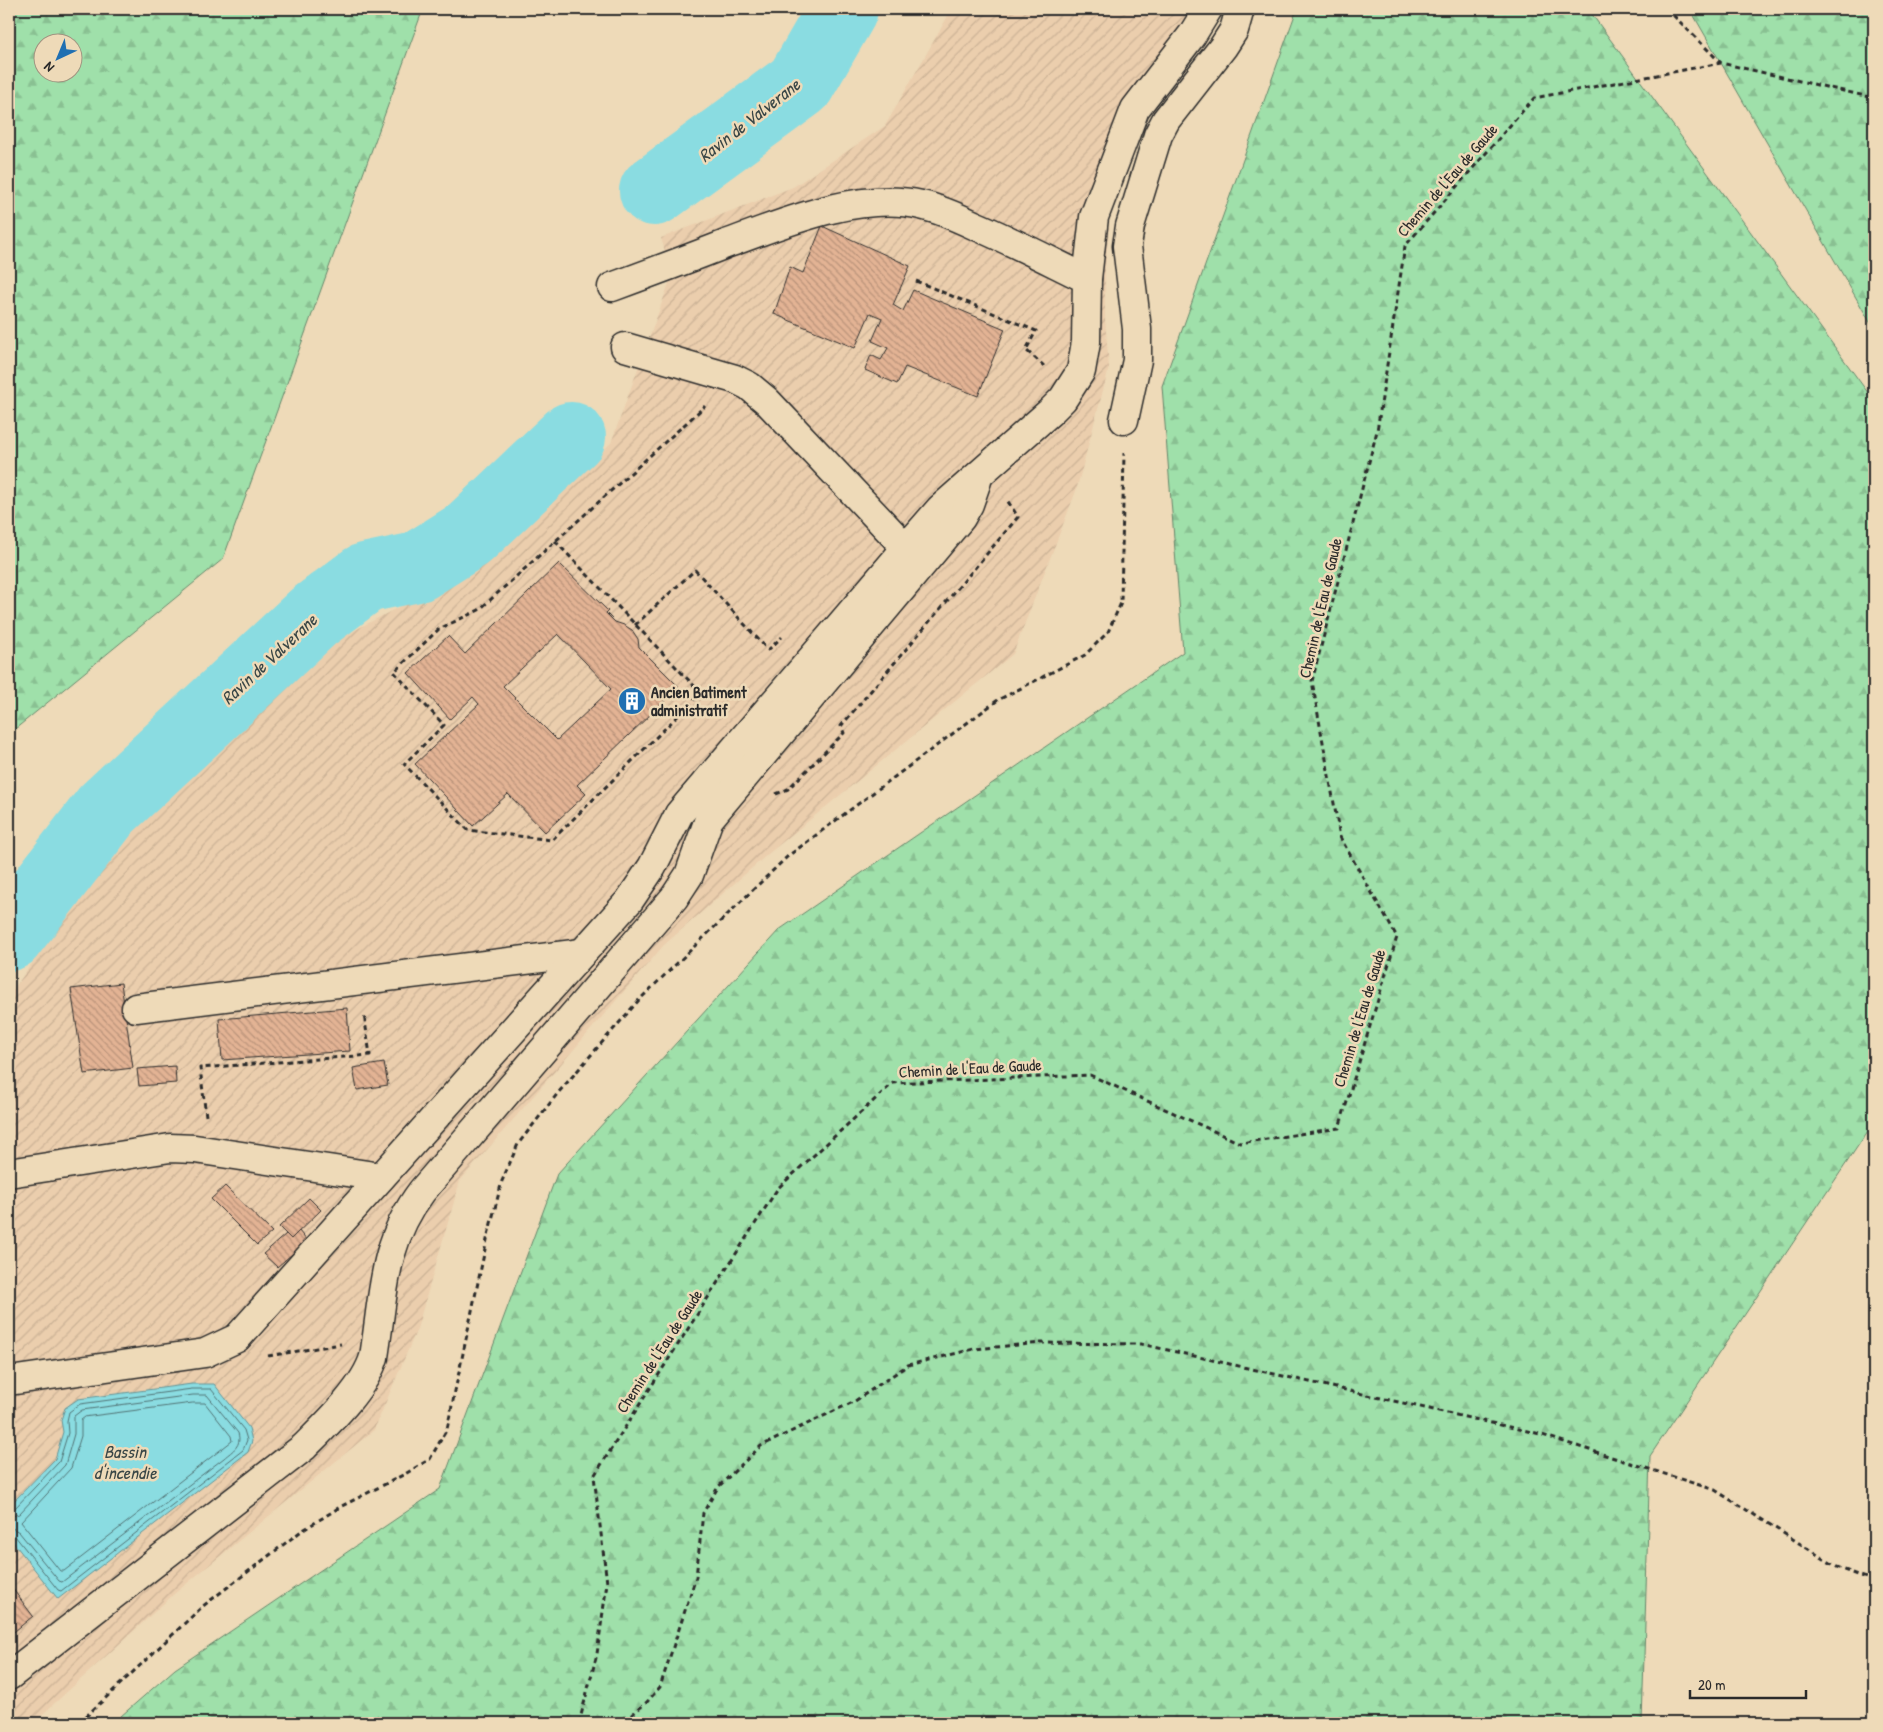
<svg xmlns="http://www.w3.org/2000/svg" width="1883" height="1732" viewBox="0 0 1883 1732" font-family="'Patrick Hand',sans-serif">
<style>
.industrial{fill:url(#industrial-furrows)}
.forest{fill:url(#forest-firs);stroke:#65866a;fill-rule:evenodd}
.water{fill:#8adce1;stroke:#649598}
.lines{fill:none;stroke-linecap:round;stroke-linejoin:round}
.shore{stroke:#517274;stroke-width:1}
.river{stroke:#8adce1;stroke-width:70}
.building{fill:url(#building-back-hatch);stroke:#2b2b2b;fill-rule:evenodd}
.minor-casing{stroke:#2b2b2b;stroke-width:31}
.path{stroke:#2b2b2b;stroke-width:3;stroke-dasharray:5 4;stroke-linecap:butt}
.minor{stroke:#eedab8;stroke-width:28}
.labels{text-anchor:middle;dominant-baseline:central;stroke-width:5;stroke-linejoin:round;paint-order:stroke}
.street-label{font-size:16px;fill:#2b2b2b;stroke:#eedab8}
.poi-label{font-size:16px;font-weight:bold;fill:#2b2b2b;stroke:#eedab8;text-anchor:start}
.water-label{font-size:18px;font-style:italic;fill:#394646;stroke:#eedab8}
</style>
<defs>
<pattern id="industrial-furrows" width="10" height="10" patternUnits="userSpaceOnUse" patternTransform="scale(1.25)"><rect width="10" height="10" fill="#ebcead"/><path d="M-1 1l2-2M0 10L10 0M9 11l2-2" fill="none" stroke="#cab195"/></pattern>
<pattern id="forest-firs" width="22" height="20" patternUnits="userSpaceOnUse" patternTransform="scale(1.25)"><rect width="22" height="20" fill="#9fe0aa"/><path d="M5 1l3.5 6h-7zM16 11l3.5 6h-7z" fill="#89c092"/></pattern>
<pattern id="building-back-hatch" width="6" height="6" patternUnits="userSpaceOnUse" patternTransform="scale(1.25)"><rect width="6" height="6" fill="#e3b394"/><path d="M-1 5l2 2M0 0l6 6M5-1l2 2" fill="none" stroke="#b89279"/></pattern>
</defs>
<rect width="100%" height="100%" fill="#eedab8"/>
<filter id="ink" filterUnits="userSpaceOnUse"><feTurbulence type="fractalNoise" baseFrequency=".02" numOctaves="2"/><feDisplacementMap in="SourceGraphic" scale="10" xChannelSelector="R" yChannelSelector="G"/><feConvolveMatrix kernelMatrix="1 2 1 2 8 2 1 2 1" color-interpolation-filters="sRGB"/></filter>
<g filter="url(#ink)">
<!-- industrial -->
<path class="industrial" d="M952 9H1222L1218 18 1187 64 1150 112 1110 213 1105 270V319L1109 368 1076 491 1013 654 768 854 664 945 460 1181 417 1329 374 1430 174 1594 33 1723H9V996L109 852 321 648 488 560 611 443 672 275 661 238 793 187 885 126Z"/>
<!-- forest -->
<g class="forest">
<path d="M9 9H423L223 559 9 734ZM42 42H72V72H42Z"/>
<path d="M1297 9H1588L1874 401V1122L1650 1456 1642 1723H113L175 1669 440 1489 557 1174 779 930 1183 652 1162 386Z"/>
<path d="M1690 9H1874V329Z"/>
</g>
<!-- water -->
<path class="water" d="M192 1384H214L249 1428 252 1441 248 1452 58 1599 9 1537V1509L12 1503 55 1459 63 1432 61 1420 65 1408 78 1399Z"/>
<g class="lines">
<!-- shore -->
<g class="shore">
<path d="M193 1403H205L231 1436 232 1441 64 1571H60L21 1522 71 1468 81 1436V1420L85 1417Z"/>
<path d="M9 1511 14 1509 59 1462 68 1433 67 1421 69 1412 80 1404 192 1389H211L244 1430 247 1440 243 1450 61 1591 58 1590 15 1536 9 1534"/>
<path d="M9 1517 19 1514 65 1465 74 1434V1416L82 1410 193 1395H207L238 1433C242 1446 233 1450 224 1458L62 1582 59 1581 19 1532 14 1529 9 1528"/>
</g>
<!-- river -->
<g class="river">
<path d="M654 191 800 84 843 9"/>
<path d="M9 936 107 809 313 617 365 578 417 567 468 535 571 437"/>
</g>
</g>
<!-- building -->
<g class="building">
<path d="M822 226 910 266 893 305 903 311 913 290 1005 329 978 396 905 367 897 384 865 370 871 355 881 360 888 348 872 341 882 318 870 313 855 348 774 314 790 267 803 273Z"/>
<path d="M559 563 608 611 606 613 615 622 624 625 632 630 638 639 639 647 679 687 577 785 586 794 545 832 508 794 473 826 415 764 479 704 473 697 450 719 408 673 448 636 465 654ZM558 634 611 689 557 740 503 686Z"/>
<path d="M121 983 133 1068 84 1074 71 989Z"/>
<path d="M347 1008 350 1051 222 1060 219 1019Z"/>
<path d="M384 1063 388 1085 357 1090 353 1068Z"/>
<path d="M175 1066 176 1083 139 1086 137 1069Z"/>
<path d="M225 1186 272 1232 257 1245 211 1199Z"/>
<path d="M309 1198 321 1210 291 1239 279 1227Z"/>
<path d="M299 1231 307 1241 277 1267 263 1254 286 1234 291 1239Z"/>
<path d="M9 1584 33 1616 9 1636Z"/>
</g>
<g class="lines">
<defs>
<g id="minor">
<path d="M612 287C650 273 688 259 726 244 784 223 858 191 921 205 939 209 957 217 974 225 1012 241 1050 261 1087 279"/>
<path d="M625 347 735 379 749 386 767 401 906 548"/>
<path d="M1124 420 1137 360V329L1127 246 1130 226 1158 135 1166 120 1223 47 1234 30 1240 9"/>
<path d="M136 1008 582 953"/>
<path d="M9 1173 170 1148 195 1149 381 1177"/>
<path d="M9 1381 205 1353 237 1338 629 901 652 867 679 814 906 548 940 509 1050 412 1063 399 1081 371 1086 342 1087 279 1094 217 1135 109 1192 35 1208 9"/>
<path d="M9 1676 304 1447C327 1424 365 1388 374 1357 384 1293 382 1244 422 1191L674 898 689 875 709 819 961 518 969 504 977 481"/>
</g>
</defs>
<!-- minor casing -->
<use href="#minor" class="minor-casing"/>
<!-- path -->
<g class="path">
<path d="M1667 9 1721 63"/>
<path d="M916 281 1036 331 1026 350 1044 366"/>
<path d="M555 541 701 693 552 840 468 830 404 764 444 725 394 672 439 629 479 610 705 406"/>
<path d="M635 625 695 570 768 650 782 637"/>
<path d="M776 794 788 789 844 733 841 726 1018 517 1007 500"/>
<path d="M206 1116 200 1068 370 1055 364 1014"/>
<path d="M268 1356 341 1344"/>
<path d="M79 1723 203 1606 300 1532 340 1507 405 1474 430 1459 447 1429 488 1235 502 1181 518 1144 558 1093 639 1000 788 856 998 700 1085 655 1108 632 1121 603 1124 453"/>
<path d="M579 1723 597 1654 607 1583 594 1476 778 1188 893 1083 1090 1075 1240 1143 1339 1128 1397 937 1340 837 1312 681 1377 431 1405 246 1534 98 1721 63 1874 98"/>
<path d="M606 1723 629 1717 647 1702 660 1687 696 1577 703 1513 718 1487 761 1446 855 1401 908 1365 974 1349 1041 1343 1141 1344 1536 1433 1715 1490 1837 1567 1874 1581"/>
</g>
<!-- minor -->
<use href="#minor" class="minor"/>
</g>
</g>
<!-- icons -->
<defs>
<symbol id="building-disc" viewBox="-11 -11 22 22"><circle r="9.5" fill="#1f6fb2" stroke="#eedab8"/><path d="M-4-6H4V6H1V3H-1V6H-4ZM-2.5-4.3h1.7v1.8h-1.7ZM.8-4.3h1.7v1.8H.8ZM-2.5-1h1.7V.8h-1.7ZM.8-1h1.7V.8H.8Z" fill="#fff"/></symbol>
</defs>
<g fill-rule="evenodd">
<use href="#building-disc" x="616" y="685" width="32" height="32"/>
</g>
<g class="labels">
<!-- street labels -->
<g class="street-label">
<text transform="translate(1447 180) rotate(-49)">Chemin de l'Eau de Gaude</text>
<text transform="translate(1320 608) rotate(-77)">Chemin de l'Eau de Gaude</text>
<text transform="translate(1359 1018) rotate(-73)">Chemin de l'Eau de Gaude</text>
<text transform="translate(970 1068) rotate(-3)">Chemin de l'Eau de Gaude</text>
<text transform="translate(659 1351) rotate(-57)">Chemin de l'Eau de Gaude</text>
</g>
<!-- poi labels -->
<g class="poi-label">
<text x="651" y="692">Ancien Batiment<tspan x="651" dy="18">administratif</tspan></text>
</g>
<!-- water labels -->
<g class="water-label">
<text transform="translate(749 120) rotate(-38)">Ravin de Valverane</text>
<text transform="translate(269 659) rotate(-43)">Ravin de Valverane</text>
<text x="125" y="1451">Bassin<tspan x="125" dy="21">d'incendie</tspan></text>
</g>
</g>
<!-- margin -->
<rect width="1883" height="1732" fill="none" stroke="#eedab8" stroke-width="30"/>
<rect x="15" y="15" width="1853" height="1702" fill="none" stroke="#2b2b2b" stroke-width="2" filter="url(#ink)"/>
<!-- north arrow -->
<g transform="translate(58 58) rotate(224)"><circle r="24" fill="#eedab8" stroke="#a09480"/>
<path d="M0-4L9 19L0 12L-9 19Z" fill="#1f6fb2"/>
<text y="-8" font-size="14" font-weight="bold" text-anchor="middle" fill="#2b2b2b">N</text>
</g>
<!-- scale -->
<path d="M1690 1690v8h116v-8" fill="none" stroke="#2b2b2b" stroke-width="2.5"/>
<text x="1698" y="1690" font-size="15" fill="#2b2b2b" stroke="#eedab8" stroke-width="4" paint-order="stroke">20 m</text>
</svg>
